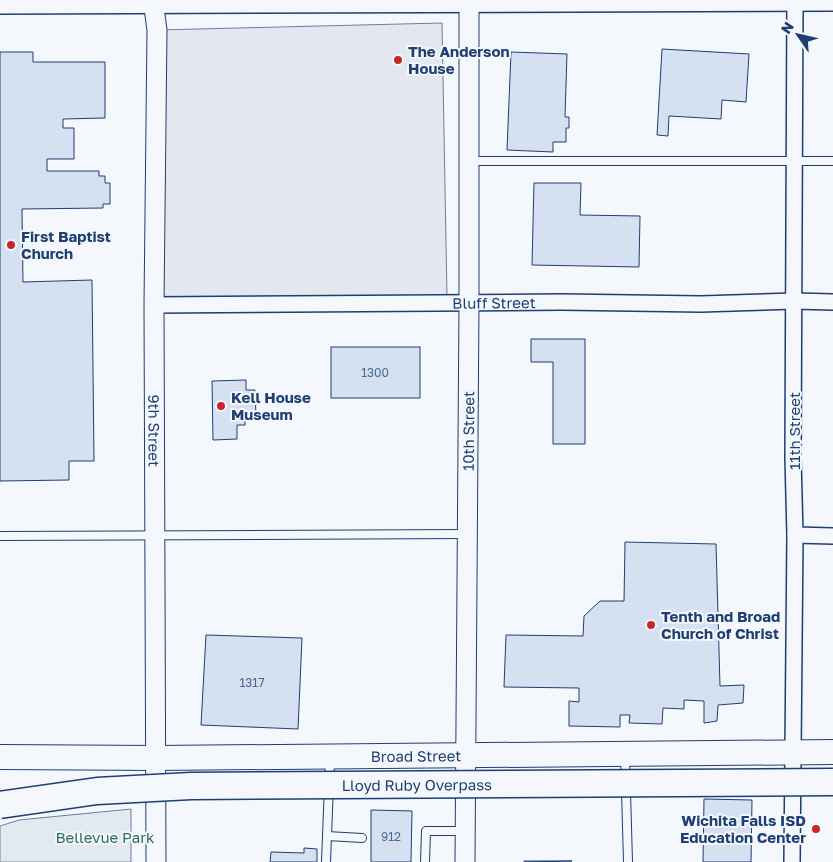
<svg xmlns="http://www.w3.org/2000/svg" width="833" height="862" viewBox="0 0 833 862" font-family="'Golos Text',sans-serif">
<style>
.green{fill:#e3e9f0;stroke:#687fa3}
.parking{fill:#e3e8f0;stroke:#687fa3}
.building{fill:#d5e0f0;stroke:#1d3f73}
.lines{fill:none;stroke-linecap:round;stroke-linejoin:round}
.service-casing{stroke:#1d3f73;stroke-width:10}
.minor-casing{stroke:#1d3f73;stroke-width:18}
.tertiary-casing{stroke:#1d3f73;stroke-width:21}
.primary-casing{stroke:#1d3f73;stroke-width:26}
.service{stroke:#f4f7fb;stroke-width:8}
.minor{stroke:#f4f7fb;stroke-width:15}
.tertiary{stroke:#f4f7fb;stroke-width:19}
.primary{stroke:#f4f7fb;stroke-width:24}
.motorway-bridge-casing{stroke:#1d3f73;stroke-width:29;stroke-linecap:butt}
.motorway-bridge{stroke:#f4f7fb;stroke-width:26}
.poi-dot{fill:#c62828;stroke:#f4f7fb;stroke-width:2}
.labels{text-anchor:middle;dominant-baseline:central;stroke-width:4;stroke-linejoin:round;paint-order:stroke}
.number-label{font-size:12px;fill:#4b6792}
.poi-label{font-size:15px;font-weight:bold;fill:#1d3f73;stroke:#f4f7fb;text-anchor:start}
.street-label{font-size:15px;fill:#1d3f73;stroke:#f4f7fb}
.park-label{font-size:15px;fill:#2c6c60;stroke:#f4f7fb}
</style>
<rect width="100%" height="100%" fill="#f4f7fb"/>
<!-- green -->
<path class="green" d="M131 809V862H0V826L19 820Z"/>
<!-- parking -->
<path class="parking" d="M442 23 447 297 163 304 157 30Z"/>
<!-- building -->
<g class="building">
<path d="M662 49 749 54 746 102 722 100 721 119 669 116 668 136 657 135Z"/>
<path d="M0 52H33V62H105V118L63 119V128H74V159H47V171H99V176H105V183H110V204H103V208L22 209 23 282 92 280 94 461H69V480L0 481Z"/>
<path d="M511 52 567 54 565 117H569V128H566V142H553V152L507 150Z"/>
<path d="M534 183H581L580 215 640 216 639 267 532 265Z"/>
<path d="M531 339H585V444H553V362H531Z"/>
<rect x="331" y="347" width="89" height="51"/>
<path d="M246 380V390H255L256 416H245V425H237V439L213 440 212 381Z"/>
<path d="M625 542 716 544 720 686 744 685 743 703 718 705 717 721 704 723V701L684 700V709L663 708 662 724 629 723 630 715H620V727L569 726V701L579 702V688L504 687 506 635 583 636 584 616 600 601H624Z"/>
<path d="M206 635 302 638 298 729 201 725Z"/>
<path d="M704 799 752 800 751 862H703Z"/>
<path d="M371 810 412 811 411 862H371Z"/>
<path d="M304 848 317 849V862H270L271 852 304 853Z"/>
<path d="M524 861H572L524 862Z"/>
</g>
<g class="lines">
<defs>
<g id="service">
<path d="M470 161H833"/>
<path d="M0 536 467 534"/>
<path d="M625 756 628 862"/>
<path d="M327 836 362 838"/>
<path d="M326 862 330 759"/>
<path d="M425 862 426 831H465"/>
</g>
<g id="minor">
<path d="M0 6 833 3"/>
<path id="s1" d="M154 305 561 302 701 304 794 301 833 302"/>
<path d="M795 535 833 536"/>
<path d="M792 862 795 535 793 458 795 0"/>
</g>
<g id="tertiary">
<path id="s2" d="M153 0 157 30 154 305 156 862"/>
<path id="s3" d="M465 862 469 303V0"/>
</g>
<g id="primary">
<path id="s4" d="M0 757 156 758 833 752"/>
</g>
</defs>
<!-- service casing -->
<use href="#service" class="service-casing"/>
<!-- minor casing -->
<use href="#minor" class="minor-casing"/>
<!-- tertiary casing -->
<use href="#tertiary" class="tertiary-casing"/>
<!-- primary casing -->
<use href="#primary" class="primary-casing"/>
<!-- service -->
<use href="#service" class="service"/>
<!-- minor -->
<use href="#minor" class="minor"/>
<!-- tertiary -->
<use href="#tertiary" class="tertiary"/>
<!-- primary -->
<use href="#primary" class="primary"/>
<defs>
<g id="motorway-bridge">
<path id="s5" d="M0 805 97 791 191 786 833 782"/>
</g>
</defs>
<!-- motorway-bridge casing -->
<use href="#motorway-bridge" class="motorway-bridge-casing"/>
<!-- motorway-bridge -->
<use href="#motorway-bridge" class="motorway-bridge"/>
</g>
<!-- markers -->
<g class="poi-dot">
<circle cx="398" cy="60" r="5"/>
<circle cx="11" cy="245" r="5"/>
<circle cx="221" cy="406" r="5"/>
<circle cx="651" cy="625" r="5"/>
<circle cx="816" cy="829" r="5"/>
</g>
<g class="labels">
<!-- number labels -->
<g class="number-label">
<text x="375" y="372">1300</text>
<text x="252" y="682">1317</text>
<text x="391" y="836">912</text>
</g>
<!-- poi labels -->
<g class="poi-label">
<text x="408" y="51">The Anderson<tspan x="408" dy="17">House</tspan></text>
<text x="21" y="236">First Baptist<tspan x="21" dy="17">Church</tspan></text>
<text x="231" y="397">Kell House<tspan x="231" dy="17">Museum</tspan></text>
<text x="661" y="616">Tenth and Broad<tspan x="661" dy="17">Church of Christ</tspan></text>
<text x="806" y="820" text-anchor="end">Wichita Falls ISD<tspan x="806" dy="17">Education Center</tspan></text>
</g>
<!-- street labels -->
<g class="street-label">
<text stroke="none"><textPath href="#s1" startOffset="340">Bluff Street</textPath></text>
<text stroke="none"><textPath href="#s2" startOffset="431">9th Street</textPath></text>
<text stroke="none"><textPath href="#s3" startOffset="431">10th Street</textPath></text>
<text transform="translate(794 431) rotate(-90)">11th Street</text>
<text stroke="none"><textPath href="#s4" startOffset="416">Broad Street</textPath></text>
<text stroke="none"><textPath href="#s5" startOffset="418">Lloyd Ruby Overpass</textPath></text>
</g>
<!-- park labels -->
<g class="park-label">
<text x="105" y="837">Bellevue Park</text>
</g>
</g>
<!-- north arrow -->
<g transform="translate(798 35) rotate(304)" stroke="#f4f7fb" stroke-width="4" paint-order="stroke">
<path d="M0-4L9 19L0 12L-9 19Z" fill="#1d3f73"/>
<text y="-8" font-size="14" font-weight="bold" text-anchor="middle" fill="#1d3f73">N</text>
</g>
</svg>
